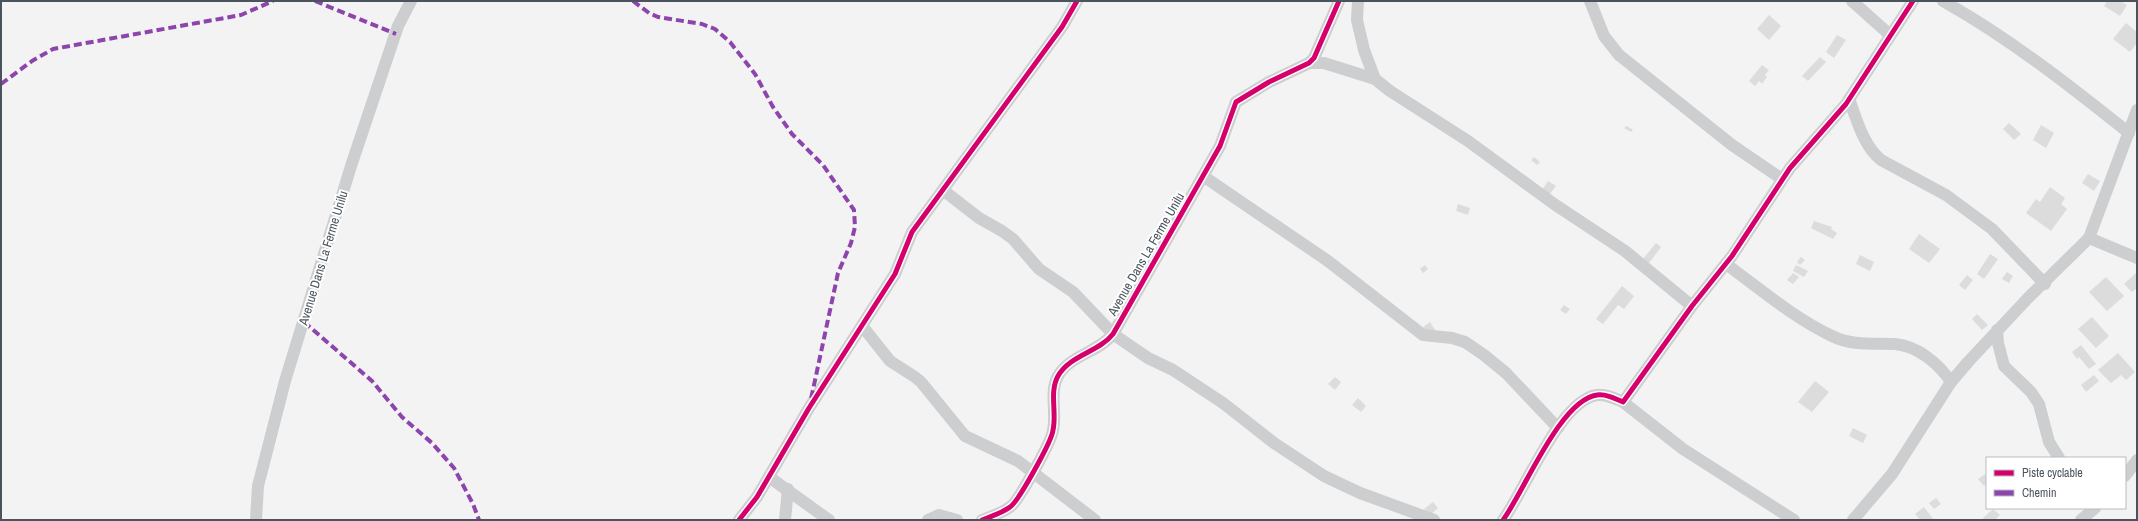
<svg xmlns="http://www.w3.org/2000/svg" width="2138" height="521" viewBox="0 0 2138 521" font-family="'Archivo Narrow',sans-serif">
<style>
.building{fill:#dcdcdd}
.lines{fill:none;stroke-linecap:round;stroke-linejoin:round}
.minor{stroke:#cdced0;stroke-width:12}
.quiet{stroke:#8e44ad;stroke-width:4;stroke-dasharray:8 4;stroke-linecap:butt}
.cycleway-casing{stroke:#fff;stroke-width:8}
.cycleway{stroke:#d6006c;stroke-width:5}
.labels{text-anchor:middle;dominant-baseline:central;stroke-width:4;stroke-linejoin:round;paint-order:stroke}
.street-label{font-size:13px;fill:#4b545e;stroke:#fff}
</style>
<rect width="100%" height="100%" fill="#f3f3f3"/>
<!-- building -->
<g class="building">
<path d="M2107 1H2120L2127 5 2120 16 2104 6Z"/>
<path d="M1769 15 1781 26 1769 40 1757 29Z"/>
<path d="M2126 23 2137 32V43L2130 52 2113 39Z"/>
<path d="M1837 35 1846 40 1834 58 1826 52Z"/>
<path d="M1820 57 1826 62 1808 81 1802 76Z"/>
<path d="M1762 65 1769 70 1765 75 1767 77 1762 84 1759 81 1755 86 1749 81Z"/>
<path d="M2009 123 2021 134 2014 140 2003 129Z"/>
<path d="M2041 125 2054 133 2046 148 2033 140Z"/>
<path d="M1627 126 1633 130 1631 132 1624 128Z"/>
<path d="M1534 157 1540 162 1537 165 1531 160Z"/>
<path d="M2088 174 2100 181 2094 191 2082 183Z"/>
<path d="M1548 181 1556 186 1549 195 1542 190Z"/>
<path d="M2050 187 2065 198 2061 204 2067 209 2051 231 2026 213 2036 199 2040 202Z"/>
<path d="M1458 204 1470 208 1468 215 1456 211Z"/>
<path d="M1814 221 1832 227 1831 229 1837 233 1833 239 1811 228Z"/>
<path d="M1919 234 1940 249 1929 263 1909 249Z"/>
<path d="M1656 243 1661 247 1649 263 1643 259Z"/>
<path d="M1990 254 1998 259 1984 279 1977 274Z"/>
<path d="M1860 255 1874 262 1870 271 1856 264Z"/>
<path d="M1801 257 1805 260 1800 265 1797 262Z"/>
<path d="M1425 265 1428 269 1423 273 1420 269Z"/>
<path d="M1796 265 1808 271 1804 277 1793 271Z"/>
<path d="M2007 272 2013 276 2009 283 2002 279Z"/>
<path d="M2137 272V288L2132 292 2124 284Z"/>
<path d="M1793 273 1799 277 1793 284 1787 280Z"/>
<path d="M1967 275 1973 280 1965 290 1959 285Z"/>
<path d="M2106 277 2124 296 2107 311 2089 292Z"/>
<path d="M1622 286 1634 296 1624 309 1618 305 1603 324 1596 319Z"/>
<path d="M1564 305 1570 309 1566 314 1560 310Z"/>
<path d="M1977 314 1988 325 1982 330 1972 319Z"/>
<path d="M2092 317 2109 336 2096 348 2078 329Z"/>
<path d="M1430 322 1435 330 1428 334 1423 327Z"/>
<path d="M2081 345 2096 364 2089 369 2079 357 2077 359 2072 352Z"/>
<path d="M2118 353 2135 372 2126 380 2121 375 2111 383 2098 370Z"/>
<path d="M2094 375 2099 381 2086 392 2081 385Z"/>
<path d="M1335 377 1341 382 1335 390 1328 384Z"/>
<path d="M1815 381 1829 392 1812 412 1798 402Z"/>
<path d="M1358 398 1366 406 1361 412 1352 405Z"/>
<path d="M1853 428 1867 435 1863 443 1849 436Z"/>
<path d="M1985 474 1987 484 1984 486 1978 479Z"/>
<path d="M1936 498 1941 504 1934 509 1929 503Z"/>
<path d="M1433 502 1438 508 1430 515 1424 509Z"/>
<path d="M1924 507 1934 520H1920L1915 514Z"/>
<path d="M1993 509 2000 515 1995 520H1981Z"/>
</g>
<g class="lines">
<!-- minor -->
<g class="minor">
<path d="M1358 1 1357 20 1364 50 1375 79 1390 91 1468 141 1554 204 1625 251 1692 306"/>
<path d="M1590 1 1604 36 1619 55 1732 145 1782 179"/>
<path d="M1852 1 1890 35"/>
<path d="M1943 1C2009 38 2069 85 2129 133"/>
<path d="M1309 63H1324L1375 79"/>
<path d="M1849 99C1857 120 1863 145 1881 160L1946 195 1992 229 2045 284"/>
<path d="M1203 176 1328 261 1423 335 1452 338 1465 342 1484 355 1506 373 1558 428"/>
<path d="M943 190 979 218 1002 231 1013 239 1039 269 1073 292 1113 334 1148 358 1173 370 1223 403 1274 443 1324 476 1360 493 1434 520"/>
<path d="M2089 238 2137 258"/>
<path d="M1726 264C1760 289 1794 318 1832 336 1852 346 1874 343 1895 344 1918 346 1939 364 1951 382"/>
<path d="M863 327 890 361 915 377 921 382 965 436 1018 461 1095 520"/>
<path d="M1997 330 1998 343 2004 366 2031 392 2039 404 2049 442 2059 458"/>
<path d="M1623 402 1683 449 1794 520"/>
<path d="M2125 476 2137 460"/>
<path d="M769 477 829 520"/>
<path d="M256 520 258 486 285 381 351 166 398 26 411 1"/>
<path d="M739 520 757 497 809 408 895 274 912 232 1062 27 1077 1"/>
<path d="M785 520 788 489"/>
<path d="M928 520 939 515 957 520"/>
<path d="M982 520C992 516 1002 513 1010 507 1018 502 1052 441 1053 430 1057 413 1049 392 1058 376 1070 355 1099 352 1113 334L1220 146 1236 102 1269 82 1309 63 1314 58 1339 1"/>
<path d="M1503 520C1524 492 1560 400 1597 395 1606 394 1614 398 1623 402L1692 306 1732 256 1790 168 1846 104 1913 1"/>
<path d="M1853 520 1892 474 1951 382 1968 362 2028 298 2089 238 2137 110"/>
<path d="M2081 520 2095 508"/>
</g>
<!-- quiet -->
<g class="quiet">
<path d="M315 1 396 34"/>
<path d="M633 1 649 13 658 17 702 24 715 29 730 42 755 74 773 107 792 134 823 165 854 210 855 227 851 243 838 273 811 399"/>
<path d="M1 84 32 61 53 49 241 15 273 1"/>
<path d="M304 322 372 381 402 417 432 443 454 468 473 504 479 520"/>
</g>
<defs>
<g id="cycleway">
<path d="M739 520 757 497 809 408 895 274 912 232 1062 27 1077 1"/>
<path d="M982 520C992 516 1002 513 1010 507 1018 502 1052 441 1053 430 1057 413 1049 392 1058 376 1070 355 1099 352 1113 334L1220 146 1236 102 1269 82 1309 63 1314 58 1339 1"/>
<path d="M1503 520C1524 492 1560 400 1597 395 1606 394 1614 398 1623 402L1692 306 1732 256 1790 168 1846 104 1913 1"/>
</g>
</defs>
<!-- cycleway casing -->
<use href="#cycleway" class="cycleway-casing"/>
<!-- cycleway -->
<use href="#cycleway" class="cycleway"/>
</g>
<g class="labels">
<!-- street labels -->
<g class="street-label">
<text transform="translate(1146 254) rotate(-60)">Avenue Dans La Ferme Unilu</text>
<text transform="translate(323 258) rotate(-73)">Avenue Dans La Ferme Unilu</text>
</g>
</g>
<!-- border -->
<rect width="2138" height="521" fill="none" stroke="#4b545e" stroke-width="4"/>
<!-- legend -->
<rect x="1986" y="457" width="140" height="52" fill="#ffffff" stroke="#b7bbbf"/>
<rect x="1994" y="470" width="20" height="6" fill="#d6006c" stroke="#b7bbbf"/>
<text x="2022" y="477" font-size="12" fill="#4b545e">Piste cyclable</text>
<rect x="1994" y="490" width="20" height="6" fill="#8e44ad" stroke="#b7bbbf"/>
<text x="2022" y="497" font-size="12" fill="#4b545e">Chemin</text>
</svg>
